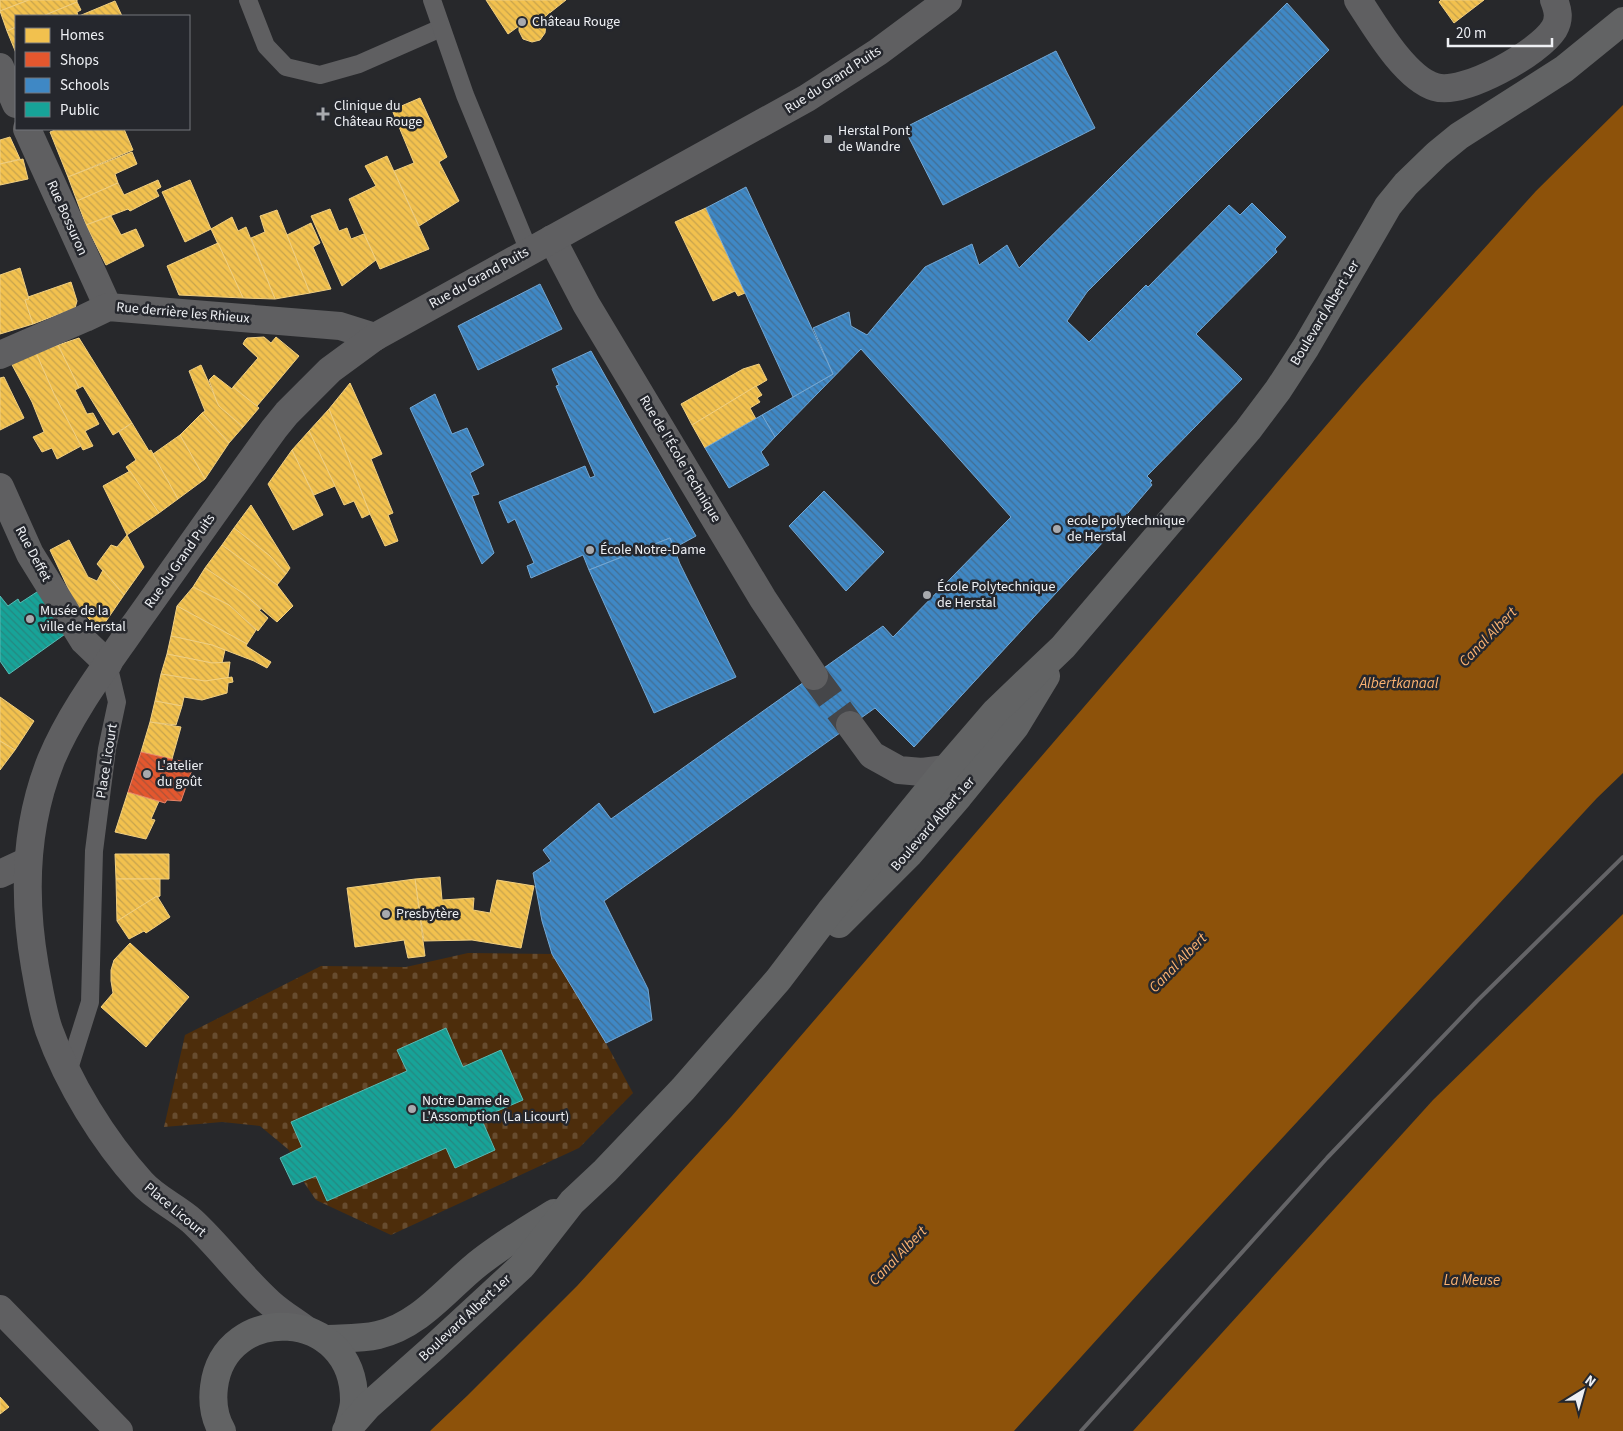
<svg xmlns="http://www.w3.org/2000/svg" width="1623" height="1431" viewBox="0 0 1623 1431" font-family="'Source Sans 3',sans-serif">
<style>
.cemetery{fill:url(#cemetery-stones)}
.water{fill:#8d520a}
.homes{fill:url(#homes-back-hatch);stroke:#f1cf80}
.shops{fill:url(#shops-back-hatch);stroke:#e78569}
.schools{fill:url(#schools-back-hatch);stroke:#74a7d3}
.public{fill:url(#public-back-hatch);stroke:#58bab4}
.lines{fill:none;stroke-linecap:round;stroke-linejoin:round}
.minor-tunnel{stroke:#454649;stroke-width:28;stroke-dasharray:28 14;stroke-linecap:butt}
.service{stroke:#5f5f61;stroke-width:18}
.minor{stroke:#5f5f61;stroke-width:28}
.tertiary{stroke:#5f5f61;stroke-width:28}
.secondary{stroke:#626364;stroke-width:28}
.rail{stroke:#646467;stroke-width:4}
.poi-dot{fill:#a8aaae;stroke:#25272d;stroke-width:2}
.labels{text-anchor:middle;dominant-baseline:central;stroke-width:5;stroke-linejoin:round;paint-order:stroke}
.poi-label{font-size:14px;fill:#eef0f4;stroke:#25272d;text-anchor:start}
.street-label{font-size:14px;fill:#eef0f4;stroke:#25272d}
.water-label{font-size:15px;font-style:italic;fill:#fcb372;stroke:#25272d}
</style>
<defs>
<pattern id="cemetery-stones" width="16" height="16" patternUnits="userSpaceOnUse" patternTransform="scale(1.25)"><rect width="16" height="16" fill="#4d2d0b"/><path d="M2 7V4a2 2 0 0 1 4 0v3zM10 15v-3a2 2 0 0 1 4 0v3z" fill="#674c2f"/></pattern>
<pattern id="homes-back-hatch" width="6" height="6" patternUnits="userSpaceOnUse" patternTransform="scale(1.25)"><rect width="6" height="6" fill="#f2c14e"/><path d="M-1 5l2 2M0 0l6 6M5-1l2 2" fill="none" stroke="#c7a34d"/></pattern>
<pattern id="shops-back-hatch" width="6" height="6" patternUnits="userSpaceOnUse" patternTransform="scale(1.25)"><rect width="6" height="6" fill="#e4572e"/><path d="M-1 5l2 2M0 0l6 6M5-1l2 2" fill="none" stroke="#ad5237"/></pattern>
<pattern id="schools-back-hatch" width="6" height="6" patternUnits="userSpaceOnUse" patternTransform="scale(1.25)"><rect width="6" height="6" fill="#3f88c5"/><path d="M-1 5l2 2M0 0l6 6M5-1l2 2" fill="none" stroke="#426e93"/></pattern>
<pattern id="public-back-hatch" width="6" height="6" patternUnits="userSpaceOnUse" patternTransform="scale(1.25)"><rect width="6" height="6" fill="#17a398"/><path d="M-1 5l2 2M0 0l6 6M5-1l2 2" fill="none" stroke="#258880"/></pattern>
</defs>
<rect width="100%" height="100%" fill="#27282b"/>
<!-- cemetery -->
<path class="cemetery" d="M468 953 552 954 606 1043 633 1093 579 1148 391 1235 316 1200 305 1184 289 1150 260 1126 222 1122 164 1127 185 1035 321 966 406 967Z"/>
<!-- water -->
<g class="water">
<path d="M1623 105V773L1597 798 1159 1271 1014 1431H430L468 1395 577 1286 731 1117 1361 385 1536 191Z"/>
<path d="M1623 914V1431H1133L1433 1100Z"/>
</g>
<!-- homes -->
<g class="homes">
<path d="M0 0H29L0 11Z"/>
<path d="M29 0H77V2L43 16H16V27L7 31 0 11Z"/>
<path d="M486 0H566L542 19 546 24 545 33 540 40 532 42 523 39 519 31V26L508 34Z"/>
<path d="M1441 0H1484L1454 23 1439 2Z"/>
<path d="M115 1 122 16H79Z"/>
<path d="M77 2 81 10 77 12 78 16H43Z"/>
<path d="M16 27V53L7 31Z"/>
<path d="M420 98 447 157 439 162 459 201 419 226 394 171 414 163 392 110Z"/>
<path d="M57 129H124L133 150 68 177 50 132Z"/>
<path d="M10 137 20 159 0 164V140Z"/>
<path d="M132 152 137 164 115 174 118 183 77 201 68 177Z"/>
<path d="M387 156 429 249 380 269 349 199 376 186 365 166Z"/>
<path d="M23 159 28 179 0 185V164Z"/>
<path d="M158 180 161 187 156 190 159 196 130 211 128 209 86 225 77 201 118 183 124 195Z"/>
<path d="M190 180 211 229 185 242 162 192Z"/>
<path d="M706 208 745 293 738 296 735 291 713 301 675 222Z"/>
<path d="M330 209 339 231 347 228 351 239 364 234 376 260 342 286 311 216Z"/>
<path d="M277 210 287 235 310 293 275 299 251 238 265 232 260 216Z"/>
<path d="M111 216 121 235 136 229 144 246 106 265 86 225Z"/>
<path d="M232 217 238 231 246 227 275 299 243 298 211 229Z"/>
<path d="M311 223 320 243 313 247 331 289 310 293 287 235Z"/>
<path d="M218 243 243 298 179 295 167 266Z"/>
<path d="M20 268 29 299 25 300 33 324 0 334V275Z"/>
<path d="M71 282 77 301 75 308 33 324 25 300 29 299 28 297Z"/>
<path d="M264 337 271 343 276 337 299 356 257 406 233 387 258 358 243 344 245 340 247 338Z"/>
<path d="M79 338 132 423 113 435 83 386 79 388 58 345Z"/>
<path d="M58 345 79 388 75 390 87 414 93 413 99 424 85 431 93 446 83 450 54 394 36 353Z"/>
<path d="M36 353 54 394 81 446 57 459 52 448 42 452 33 437 44 432 32 402 11 363Z"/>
<path d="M759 364 767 380 692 425 681 404 743 369Z"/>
<path d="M201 365 219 406 243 427 229 443 202 413 205 411 189 371Z"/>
<path d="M214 375 232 389 233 387 259 408 243 427 219 406 217 402 209 380Z"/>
<path d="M4 377 24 418 0 430V378Z"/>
<path d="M350 383 382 454 371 459 393 513 388 515 398 541 385 546 370 514 329 409Z"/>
<path d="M756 386 762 395 757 398 760 402 750 408 756 419 705 448 692 425Z"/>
<path d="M329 409 370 514 362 518 354 501 344 505 309 431Z"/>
<path d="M202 413 229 443 205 479 180 435Z"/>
<path d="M132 423 149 451 151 450 178 499 159 513 126 467 136 460 119 432Z"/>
<path d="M309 431 335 486 314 495 292 450Z"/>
<path d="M180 435 205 479 178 499 153 454Z"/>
<path d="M292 450 323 515 293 530 268 484Z"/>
<path d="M130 471 159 513 127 535 103 486Z"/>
<path d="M251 505 290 568 286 574 270 556 234 528Z"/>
<path d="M234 528 270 556 286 574 277 585 222 545Z"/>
<path d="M127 535 144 567 124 595 97 564 111 545 117 547Z"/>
<path d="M69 540 88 577 97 581 103 570 124 595 100 630 77 607 50 550Z"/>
<path d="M222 545 277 585 293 606 277 622 244 594 205 568Z"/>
<path d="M205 568 244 594 261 609 259 610 268 618 258 631 229 605 193 587Z"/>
<path d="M193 587 229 605 256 630 247 644 177 606Z"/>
<path d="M177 606 247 644 246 646 271 662 267 668 254 661 212 645 171 636Z"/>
<path d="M171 636 212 645 225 650 222 663H212L167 654Z"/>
<path d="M167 654 212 663 230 662 228 678 205 681 161 674Z"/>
<path d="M161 674 205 681 232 677 233 682 228 683 227 693 202 700 184 697 182 706 155 701Z"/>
<path d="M0 697 34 721 15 750 0 741Z"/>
<path d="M155 701 182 706 176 725 150 722Z"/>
<path d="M150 722 181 727 172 759 141 752Z"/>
<path d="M0 741 15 750 0 770Z"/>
<path d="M128 792 159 801 151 819 155 820 146 839 115 832Z"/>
<path d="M115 854H169V879H116Z"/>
<path d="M440 877 442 900 474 898 473 910 490 913 497 880 534 886 521 948 472 940 424 941 415 879Z"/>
<path d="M116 879H160V896L117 921Z"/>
<path d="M415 879 425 956 408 958 404 940 355 947 347 888Z"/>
<path d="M157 896 170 917 146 933 144 931 129 939 117 921Z"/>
<path d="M130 943 189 997 146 1047 101 1007 113 993 111 981V970L114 960Z"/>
<path d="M0 1397 9 1407 0 1414Z"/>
</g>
<!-- shops -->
<path class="shops" d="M141 752 194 764 181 801 167 800 165 803 128 792Z"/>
<!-- schools -->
<g class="schools">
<path d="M1287 3 1329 50 1087 292 1067 321 1089 342 1146 285 1148 287 1229 205 1240 215 1252 203 1286 237 1275 249 1277 252 1196 334 1242 379 1147 476 1152 481 1150 482 1152 485 1104 541 914 747 875 708 604 901 648 989 652 1020 606 1043 552 954 542 921 533 873 551 861 543 850 599 803 611 819 883 626 893 637 1011 517 861 349 775 437 762 415 833 374 813 328 849 312 851 326 867 335 925 267 972 244 979 265 1007 245 1019 268Z"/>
<path d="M1056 51 1095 128 943 205 904 128Z"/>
<path d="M746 187 833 374 793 397 706 208Z"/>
<path d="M540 284 562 329 478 370 458 326Z"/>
<path d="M591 351 696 536 674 548 670 538 589 570 583 555 531 578 527 566 534 563 515 519 508 523 499 502 585 466 590 478 595 476 556 386 559 385 552 369Z"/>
<path d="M435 394 452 434 467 428 484 465 470 473 479 494 472 496 494 553 482 564 410 408Z"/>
<path d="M762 415 775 437 761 452 769 465 729 488 705 448Z"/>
<path d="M824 491 884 552 846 591 789 526Z"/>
<path d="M670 538 680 564 736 677 654 713 589 570Z"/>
</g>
<!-- public -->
<g class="public">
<path d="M43 588 68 632 9 674 0 661V596L8 606 18 599 20 603Z"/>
<path d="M446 1028 463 1067 501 1050 523 1100 481 1118 495 1150 455 1168 446 1148 327 1201 316 1176 293 1185 280 1158 302 1147 291 1122 407 1071 397 1050Z"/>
</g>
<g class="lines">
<!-- minor-tunnel -->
<path class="minor-tunnel" d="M814 676 850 725"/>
<!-- service -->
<g class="service">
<path d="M248 0 266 46 286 67 320 75 359 64 441 28"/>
<path d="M432 0 465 95 529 251"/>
<path d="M68 1072 90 1002 94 851 107 749 117 702 108 664"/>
</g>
<!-- minor -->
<g class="minor">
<path d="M1358 0C1375 26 1405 78 1435 87 1463 96 1539 53 1554 29 1560 19 1558 10 1554 0"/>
<path d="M0 67 16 104"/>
<path d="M27 129 108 307"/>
<path d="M552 239 586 304 763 599 814 676"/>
<path d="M0 355 85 318 108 307 340 326 375 337"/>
<path d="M0 487 30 554 84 641 108 664"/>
<path d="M850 725 872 755 899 770 922 772 946 769"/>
<path d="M0 874 28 861"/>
<path d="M0 1309 119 1431"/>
</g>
<!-- tertiary -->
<path class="tertiary" d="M305 1329C293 1320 281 1313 270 1303 242 1278 220 1247 192 1221 176 1207 155 1198 141 1182 103 1140 68 1083 49 1030 42 1010 39 988 35 967 23 898 25 825 51 760 71 712 104 669 133 627 180 561 226 495 274 429L287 413 330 370 375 337 807 98 878 52 948 0"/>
<!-- secondary -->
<g class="secondary">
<path d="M839 924 909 854 959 796 1015 727 1046 676"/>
<path d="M325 1339C342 1338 361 1339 378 1335 418 1326 445 1291 474 1267 499 1246 527 1230 554 1213"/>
<path d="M222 1431C214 1417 212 1403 214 1387 224 1302 355 1307 354 1401 354 1409 350 1419 348 1427"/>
<path d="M346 1431 368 1406 431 1350 522 1266 572 1202 605 1171 683 1089 778 980 832 909 946 769 996 711 1063 647 1248 430 1278 390 1306 347 1373 232 1388 206 1406 184 1437 154 1459 136 1564 69 1623 21"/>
</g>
<!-- rail -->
<path class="rail" d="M1081 1431 1327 1158 1477 1001 1623 857"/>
</g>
<!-- markers -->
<g class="poi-dot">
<circle cx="522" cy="22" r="5"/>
<path d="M320.5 106.5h5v5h5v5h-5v5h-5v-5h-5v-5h5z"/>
<rect x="823" y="134" width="10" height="10" rx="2.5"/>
<circle cx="1057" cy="529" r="5"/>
<circle cx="590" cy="550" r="5"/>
<circle cx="927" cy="595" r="5"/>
<circle cx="30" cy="619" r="5"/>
<circle cx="147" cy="774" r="5"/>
<circle cx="386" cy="914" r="5"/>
<circle cx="412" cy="1109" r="5"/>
</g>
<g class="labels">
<!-- poi labels -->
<g class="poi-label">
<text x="532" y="22">Château Rouge</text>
<text x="334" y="106">Clinique du<tspan x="334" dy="16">Château Rouge</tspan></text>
<text x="838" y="131">Herstal Pont<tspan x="838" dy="16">de Wandre</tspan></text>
<text x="1067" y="521">ecole polytechnique<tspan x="1067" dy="16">de Herstal</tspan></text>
<text x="600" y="550">École Notre-Dame</text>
<text x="937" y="587">École Polytechnique<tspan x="937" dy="16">de Herstal</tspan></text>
<text x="40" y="611">Musée de la<tspan x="40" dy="16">ville de Herstal</tspan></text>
<text x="157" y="766">L'atelier<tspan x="157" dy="16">du goût</tspan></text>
<text x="396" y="914">Presbytère</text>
<text x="422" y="1101">Notre Dame de<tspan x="422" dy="16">L'Assomption (La Licourt)</tspan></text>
</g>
<!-- street labels -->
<g class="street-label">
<text transform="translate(833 80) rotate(-33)">Rue du Grand Puits</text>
<text transform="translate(67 218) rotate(66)">Rue Bossuron</text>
<text transform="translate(479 278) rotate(-29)">Rue du Grand Puits</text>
<text transform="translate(183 313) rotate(5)">Rue derrière les Rhieux</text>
<text transform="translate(1325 313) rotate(-59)">Boulevard Albert 1er</text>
<text transform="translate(680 459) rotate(59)">Rue de l'École Technique</text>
<text transform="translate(33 554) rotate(62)">Rue Deffet</text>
<text transform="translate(180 561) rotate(-55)">Rue du Grand Puits</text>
<text transform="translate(107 761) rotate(-81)">Place Licourt</text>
<text transform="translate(933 824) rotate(-49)">Boulevard Albert 1er</text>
<text transform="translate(175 1210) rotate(40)">Place Licourt</text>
<text transform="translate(465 1318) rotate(-43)">Boulevard Albert 1er</text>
</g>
<!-- water labels -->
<g class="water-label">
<text transform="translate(1488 637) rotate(-46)">Canal Albert</text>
<text x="1399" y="683">Albertkanaal</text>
<text transform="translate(1178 963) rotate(-46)">Canal Albert</text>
<text transform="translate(898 1256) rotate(-46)">Canal Albert</text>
<text x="1472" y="1280">La Meuse</text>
</g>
</g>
<!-- legend -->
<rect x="15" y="15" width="175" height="115" fill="#25272d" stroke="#75777d"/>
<rect x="25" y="28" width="25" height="15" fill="#f2c14e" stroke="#75777d"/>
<text x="60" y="40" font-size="15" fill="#eef0f4">Homes</text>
<rect x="25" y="52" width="25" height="15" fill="#e4572e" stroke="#75777d"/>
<text x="60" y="65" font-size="15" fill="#eef0f4">Shops</text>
<rect x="25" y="78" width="25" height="15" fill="#3f88c5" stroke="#75777d"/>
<text x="60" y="90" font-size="15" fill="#eef0f4">Schools</text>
<rect x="25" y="102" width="25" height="15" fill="#17a398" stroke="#75777d"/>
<text x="60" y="115" font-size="15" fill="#eef0f4">Public</text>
<!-- north arrow -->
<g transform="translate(1583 1391) rotate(37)" stroke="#25272d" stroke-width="4" paint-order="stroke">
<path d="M0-4L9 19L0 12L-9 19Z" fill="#eef0f4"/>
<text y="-8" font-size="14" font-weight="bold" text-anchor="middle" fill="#eef0f4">N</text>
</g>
<!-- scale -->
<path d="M1448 38v8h104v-8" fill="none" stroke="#eef0f4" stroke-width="2.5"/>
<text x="1456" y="38" font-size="15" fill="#eef0f4" stroke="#25272d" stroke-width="4" paint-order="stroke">20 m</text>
</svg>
